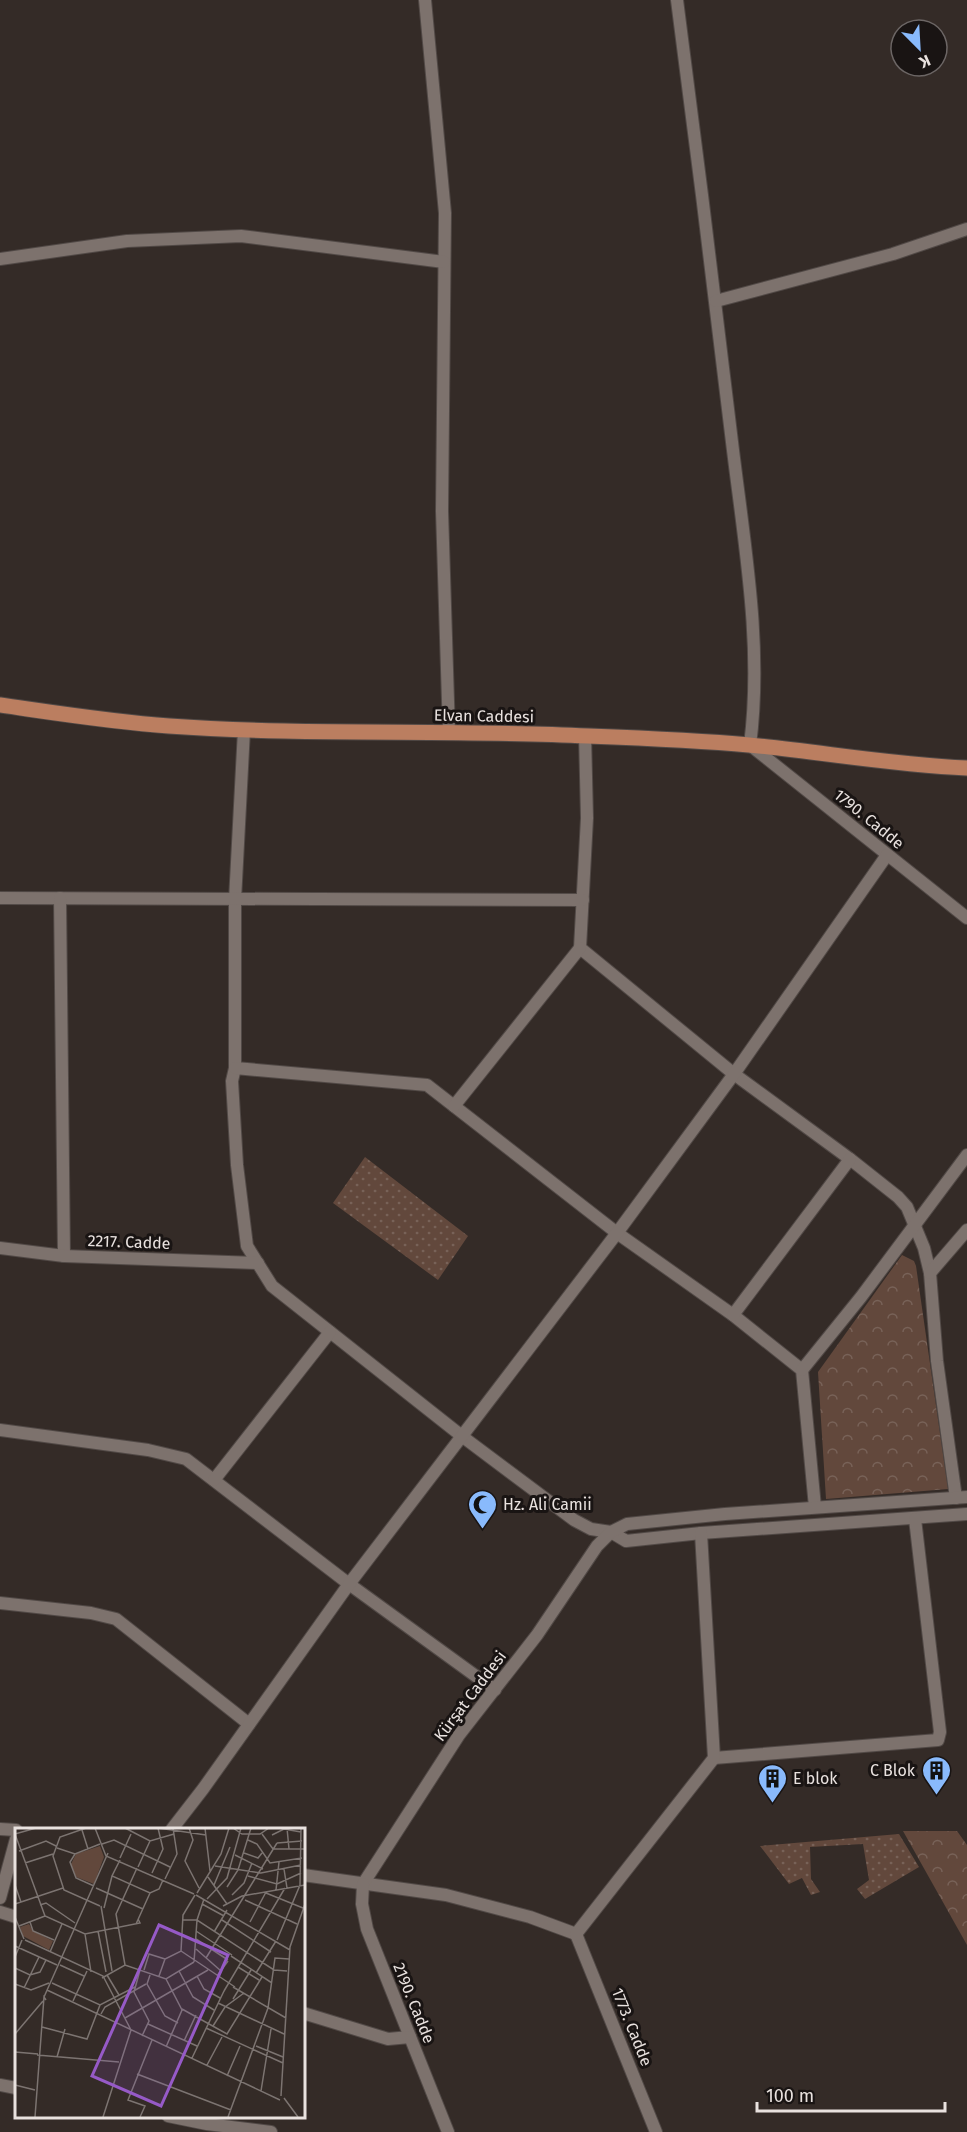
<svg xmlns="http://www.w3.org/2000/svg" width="967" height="2132" viewBox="0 0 967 2132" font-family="'Fira Sans',sans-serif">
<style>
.grass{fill:url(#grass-dots)}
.park{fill:url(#park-crowns)}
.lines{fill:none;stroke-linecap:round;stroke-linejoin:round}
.minor-casing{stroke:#514946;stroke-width:14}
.major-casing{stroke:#514946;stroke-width:17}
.minor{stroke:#7d726d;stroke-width:12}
.major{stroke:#bb7e60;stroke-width:15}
.labels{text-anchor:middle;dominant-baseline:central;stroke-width:6;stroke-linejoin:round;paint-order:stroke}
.street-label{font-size:16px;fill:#e9e2df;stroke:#191413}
.poi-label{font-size:16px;fill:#e9e2df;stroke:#191413;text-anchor:start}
.inset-road{fill:none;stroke:#7c7471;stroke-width:1.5}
.view{fill:#965ac7;fill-opacity:0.15;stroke:#965ac7;stroke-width:3}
.inset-edge{fill:none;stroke:#e9e2df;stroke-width:3}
</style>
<defs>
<pattern id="grass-dots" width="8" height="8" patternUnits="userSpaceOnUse" patternTransform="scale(1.5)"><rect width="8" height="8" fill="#62483c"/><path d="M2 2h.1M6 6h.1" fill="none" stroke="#786258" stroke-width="1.8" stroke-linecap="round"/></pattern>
<pattern id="park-crowns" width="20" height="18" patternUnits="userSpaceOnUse" patternTransform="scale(1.5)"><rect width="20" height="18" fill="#62483c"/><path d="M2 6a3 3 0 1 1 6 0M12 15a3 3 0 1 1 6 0" fill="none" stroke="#786258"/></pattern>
</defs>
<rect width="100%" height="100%" fill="#342b27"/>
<!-- grass -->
<g class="grass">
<path d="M365 1157 468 1236 438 1280 333 1203Z"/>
<path d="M899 1834 919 1867 865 1899 857 1889 869 1880 863 1844 810 1847 811 1879 820 1892 811 1895 802 1878 789 1884 760 1846Z"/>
</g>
<!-- park -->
<g class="park">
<path d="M902 1255 914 1261 916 1266 948 1489 826 1499 818 1372Z"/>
<path d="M903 1831H957L967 1845V1945Z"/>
</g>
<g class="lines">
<defs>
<g id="minor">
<path d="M425 0 445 213 442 511 449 733"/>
<path d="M677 0C696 147 715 295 732 442 744 543 763 645 750 745L967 918"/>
<path d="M0 259 127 241 241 236 444 262"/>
<path d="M716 301 893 254 967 229"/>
<path d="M244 730 235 900V1068L232 1081 237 1165 247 1246 272 1286 463 1437 574 1520 591 1529 611 1532 626 1541 701 1533 967 1514"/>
<path d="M585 735 587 818 580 948 734 1074 850 1159 898 1197 907 1207 924 1248 930 1273 937 1361 956 1498"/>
<path d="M0 898 583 900"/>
<path d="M60 898 64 1256"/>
<path d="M235 1068 427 1085 617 1233 733 1315 802 1370 815 1507"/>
<path d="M454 1106 580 948"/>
<path d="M0 1248 64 1256 258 1263"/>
<path d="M930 1273 967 1230"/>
<path d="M733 1315 850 1159"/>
<path d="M802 1370 861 1297 967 1155"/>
<path d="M0 1430 148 1450 186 1459 349 1584 495 1690"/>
<path d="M214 1480 330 1332"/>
<path d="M0 1603 91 1613 116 1619 249 1724"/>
<path d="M714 1758 938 1740 940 1732 915 1519"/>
<path d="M0 1829 16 1830"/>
<path d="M172 1829 203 1789 349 1584 617 1233 734 1074 887 855"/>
<path d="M303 1875 446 1895 530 1917 576 1934 714 1758 701 1533"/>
<path d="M363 1884 459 1735 537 1635 597 1546 611 1532 627 1524 725 1514 967 1497"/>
<path d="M363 1884 362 1904 367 1929 448 2132"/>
<path d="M0 1898 16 1839"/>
<path d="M0 1912 16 1917"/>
<path d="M576 1934 656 2132"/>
<path d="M303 2013 388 2039 410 2037"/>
<path d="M0 2085 16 2088"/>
<path d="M168 2116 207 2124 271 2132"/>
</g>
<path id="major" d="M0 705C56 713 112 722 169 726 309 736 449 729 588 736 642 738 696 740 749 745 822 752 894 765 967 768"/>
</defs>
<!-- minor casing -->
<use href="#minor" class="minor-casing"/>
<!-- major casing -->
<use href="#major" class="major-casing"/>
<!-- minor -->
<use href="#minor" class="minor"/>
<!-- major -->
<use href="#major" class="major"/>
</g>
<!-- icons -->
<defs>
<symbol id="mosque-pin" viewBox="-11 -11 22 30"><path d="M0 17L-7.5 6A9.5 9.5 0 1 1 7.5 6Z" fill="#89bafc" stroke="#191413"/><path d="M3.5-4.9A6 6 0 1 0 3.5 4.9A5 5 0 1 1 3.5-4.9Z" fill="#111"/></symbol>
<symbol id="building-pin" viewBox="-11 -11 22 30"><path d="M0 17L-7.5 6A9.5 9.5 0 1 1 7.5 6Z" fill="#89bafc" stroke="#191413"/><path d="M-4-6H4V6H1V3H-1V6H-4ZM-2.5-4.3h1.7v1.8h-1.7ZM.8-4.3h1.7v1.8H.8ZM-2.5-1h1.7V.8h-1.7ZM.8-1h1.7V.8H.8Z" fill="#111"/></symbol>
</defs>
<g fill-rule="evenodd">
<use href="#mosque-pin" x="466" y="1488" width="33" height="45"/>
<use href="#building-pin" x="920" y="1754" width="33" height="45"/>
<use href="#building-pin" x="756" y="1762" width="33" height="45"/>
</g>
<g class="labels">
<!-- street labels -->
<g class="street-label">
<text transform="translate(484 716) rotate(1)">Elvan Caddesi</text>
<text transform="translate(869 819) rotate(39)">1790. Cadde</text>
<text transform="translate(129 1242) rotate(2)">2217. Cadde</text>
<text transform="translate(470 1696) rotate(-53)">Kürşat Caddesi</text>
<text transform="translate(414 2003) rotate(68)">2190. Cadde</text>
<text transform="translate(632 2027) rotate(68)">1773. Cadde</text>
</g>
<!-- poi labels -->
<g class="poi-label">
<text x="503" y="1504">Hz. Ali Camii</text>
<text x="915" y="1770" text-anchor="end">C Blok</text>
<text x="793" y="1778">E blok</text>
</g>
</g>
<!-- overview -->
<g transform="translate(15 1828)">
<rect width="290" height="290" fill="#342b27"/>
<path d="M85 18 89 29 79 56 61 49 56 36 61 26ZM14 96 18 103 38 113 34 122 8 108 5 99Z" fill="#62483c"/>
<path class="inset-road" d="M71 0 45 9 38 28 49 62 85 78M80 0 91 28 179 66M110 0 135 13 159 6M143 0 191 7M174 0 178 12 170 33 184 60M190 0 195 43M218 0 227 6H245L254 0M272 0 274 21M67 2 73 21M0 6 30 88 70 106 125 95 123 91M0 6 21 0M247 6 258 21H290M257 7 269 1 286 4M233 12 242 16 255 35 287 30M262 15 287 13M87 16 99 12 155 39M42 20 60 26 85 16M4 23 31 13 41 18M229 25 243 30 247 25M60 26 55 34 61 50 79 58M220 27 248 41M105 30 116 6M105 32 97 48 135 65 144 61 148 52M10 35 38 26M200 38 246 45 286 37M123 39 135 13M269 41 272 60M137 45 148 21 143 0M233 48 262 56 286 45M193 49 212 76M150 51 162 26 158 0M0 57 6 74M199 57 215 19M212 59 223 42 236 0M81 60 128 81M261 62 264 34M182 65 206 26 214 0M251 65 288 80M181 67 275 122M217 67 229 55 237 35M192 71 212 50 226 0M230 72 282 96M0 76 48 60M187 76 209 88M25 77 31 75 60 95M86 78 97 143M208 78 227 68 290 57M89 80 97 48M0 89 9 111M167 92H182L259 142 272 143M207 92 256 124M15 94 18 103 39 112M235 94 251 64M121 96 135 65M4 98 30 88M83 103 91 144M181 103 217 127M199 104 212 82M70 106 76 144M181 111 213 132M10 112 88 148 116 202 88 289M262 112 285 57 286 0M0 118 42 137M181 121 206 143M166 123 168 87 180 67M35 124 47 96M216 128 257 155M0 129 7 112M191 130 262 15M179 134 182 92 189 71M45 137 69 148M110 137 101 86 122 40M223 139 244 152M0 140 15 147 25 144 31 132M125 142 119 164 134 193 127 208M129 142 134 126 150 131M164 143 178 169 199 182M241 145 261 113M92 147 104 167M135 147 132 156 150 188 163 195M144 148 150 131 166 123 220 159M182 148 189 161 205 170M202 148 213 133M87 150 110 137 151 151 179 134M151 151 167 182 151 219M37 155 85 177 120 159M0 156 16 162 34 155M218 159 271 190M9 160 24 129M32 162 265 272M209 163 270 60M29 169 93 25M218 171 236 142M58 173 72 143M203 175 269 206M167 181 212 206 247 149M86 186 90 179 131 156M110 190 193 142M133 196 182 218M198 198 210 179 229 165M27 199 72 211 85 177M191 200 268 235M0 206 28 173M169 213 181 187M241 218 268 229M0 224 23 226M22 227 104 234M42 229 50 201M177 230 209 163M192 237 207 209M122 246 216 282M212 248 225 218M0 257 20 262M246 263 256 201M266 268 275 119 290 76M269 270 283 289M20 289 29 169 31 172M125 289 130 278 113 272 137 212M213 289 253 180 260 130 274 131"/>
<path class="view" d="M144 97 213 127 146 278 77 248Z"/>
<rect width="290" height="290" class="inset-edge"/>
</g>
<!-- north arrow -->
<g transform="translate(919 48) rotate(156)"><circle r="28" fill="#191413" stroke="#6c6665" stroke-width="1.5"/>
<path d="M0-4.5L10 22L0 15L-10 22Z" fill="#89bafc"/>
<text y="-9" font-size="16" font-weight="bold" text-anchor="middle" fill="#e9e2df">K</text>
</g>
<!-- scale -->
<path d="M757 2102v9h188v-9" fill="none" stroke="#e9e2df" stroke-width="3"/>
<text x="766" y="2102" font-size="18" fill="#e9e2df" stroke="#191413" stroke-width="4.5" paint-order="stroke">100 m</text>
</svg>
